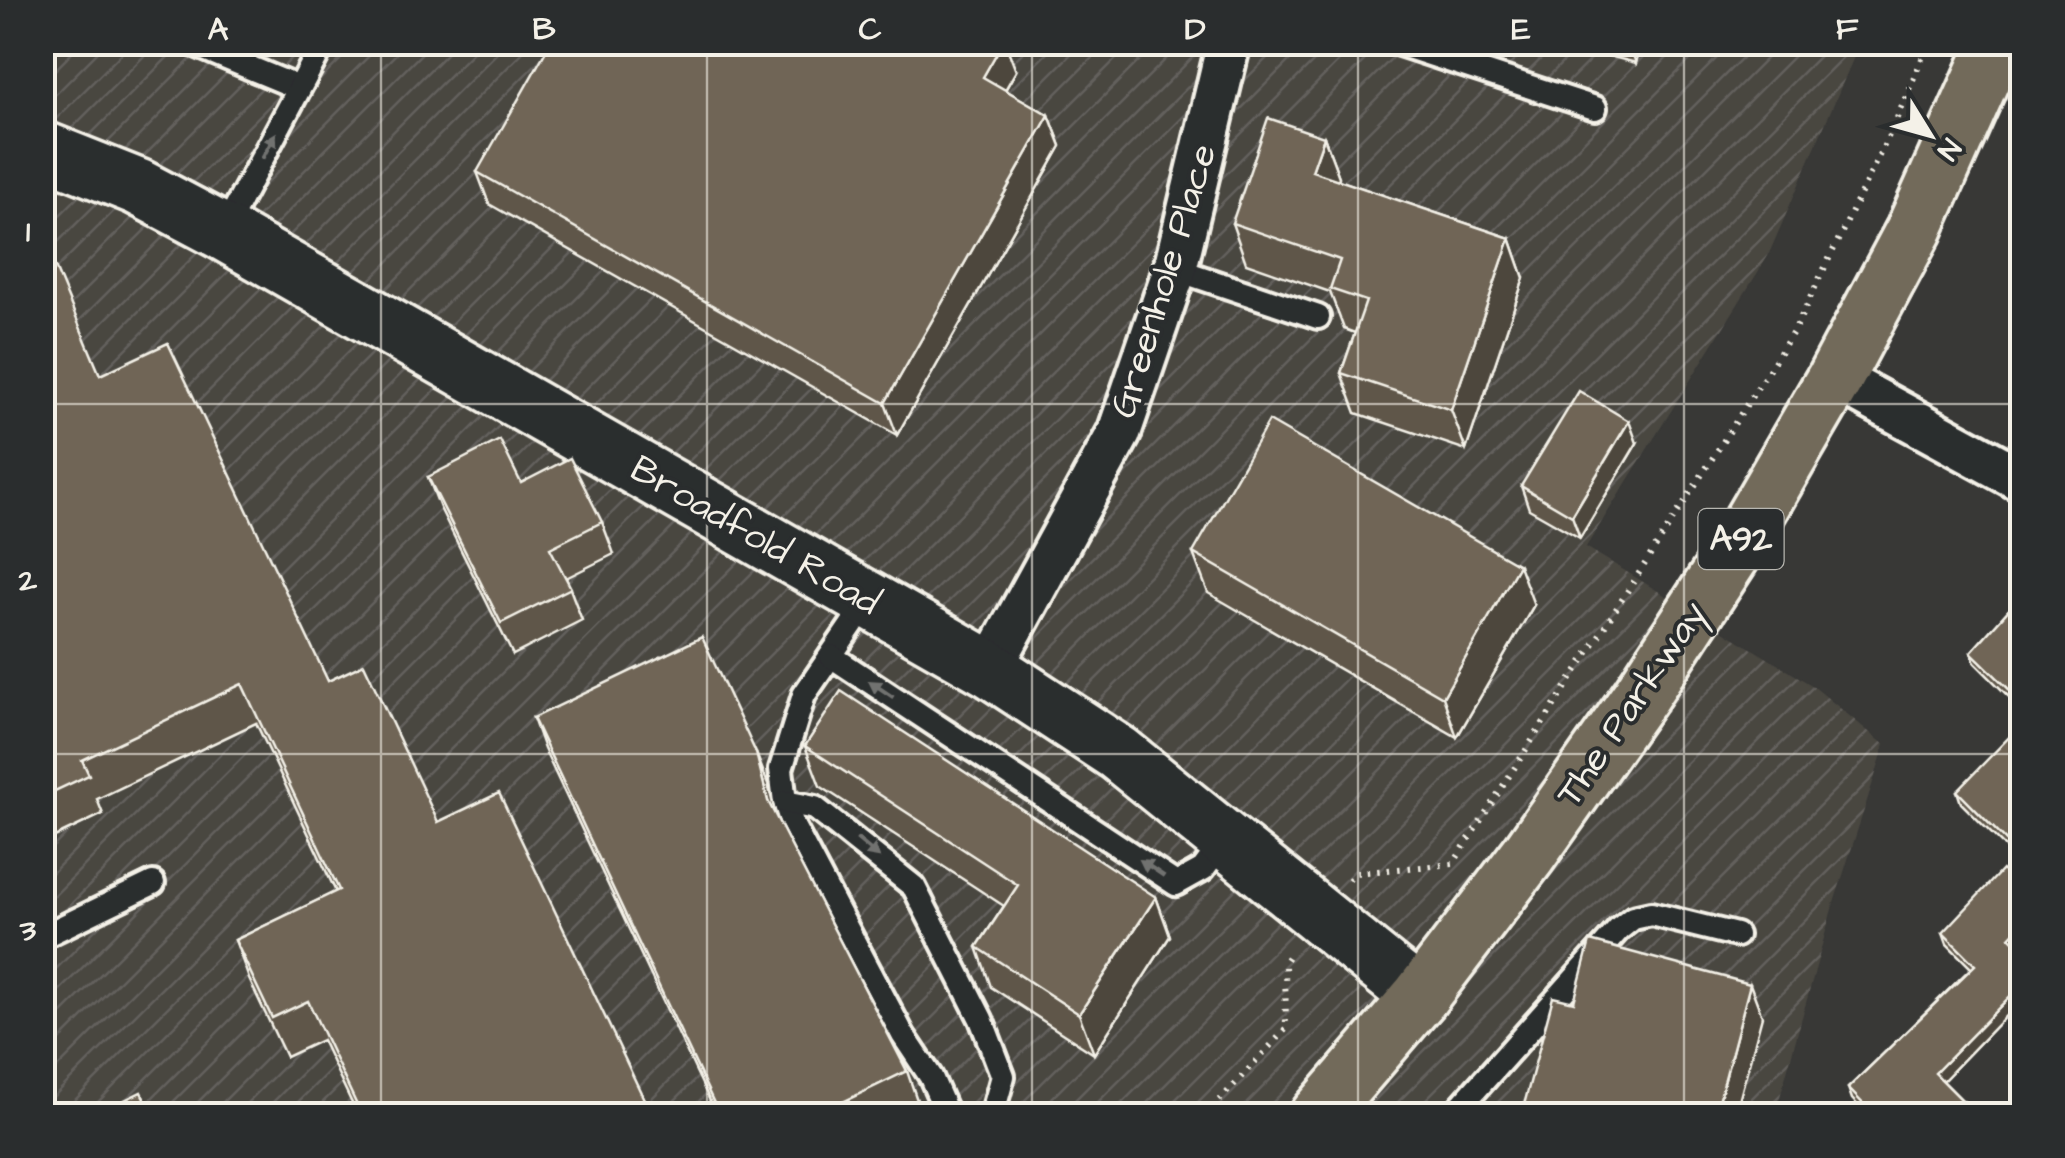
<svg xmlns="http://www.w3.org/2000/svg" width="2065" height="1158" viewBox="0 0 2065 1158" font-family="'Architects Daughter',sans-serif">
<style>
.industrial{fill:url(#industrial-furrows)}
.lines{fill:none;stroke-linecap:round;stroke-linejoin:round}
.service-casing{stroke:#f4f1e8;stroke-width:30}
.minor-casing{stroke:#f4f1e8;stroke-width:50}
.tertiary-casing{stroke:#f4f1e8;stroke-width:62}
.primary-casing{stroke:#f4f1e8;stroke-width:62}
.path{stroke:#f4f1e8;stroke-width:6;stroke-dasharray:2.5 8;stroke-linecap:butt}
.service{stroke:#2a2d2e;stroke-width:22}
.minor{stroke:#2a2d2e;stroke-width:42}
.tertiary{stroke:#2a2d2e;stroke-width:55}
.primary{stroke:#726b5a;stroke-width:55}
.wall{fill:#5f574a;stroke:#f4f1e8;stroke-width:2.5}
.shaded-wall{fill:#4e473c;stroke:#f4f1e8;stroke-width:2.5}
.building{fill:#6f6556;stroke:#f4f1e8;stroke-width:2.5}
.oneway{fill:#71726f}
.grid{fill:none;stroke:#f4f1e8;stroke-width:2.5;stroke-opacity:0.55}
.labels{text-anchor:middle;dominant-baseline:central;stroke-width:8;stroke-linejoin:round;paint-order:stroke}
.shield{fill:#2a2d2e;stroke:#b7b6b0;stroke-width:2.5}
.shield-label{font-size:35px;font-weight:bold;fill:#f4f1e8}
.street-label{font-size:38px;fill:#f4f1e8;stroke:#2a2d2e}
.neatline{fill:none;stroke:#f4f1e8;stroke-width:4}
.grid-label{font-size:32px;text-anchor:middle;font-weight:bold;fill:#f4f1e8}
</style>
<defs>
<pattern id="industrial-furrows" width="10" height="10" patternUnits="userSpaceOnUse" patternTransform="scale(2.5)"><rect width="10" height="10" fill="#484640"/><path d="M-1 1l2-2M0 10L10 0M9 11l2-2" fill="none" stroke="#63615c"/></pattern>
</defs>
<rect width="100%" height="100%" fill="#383836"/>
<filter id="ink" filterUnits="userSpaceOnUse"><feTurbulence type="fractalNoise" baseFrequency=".01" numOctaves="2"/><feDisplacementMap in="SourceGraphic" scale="20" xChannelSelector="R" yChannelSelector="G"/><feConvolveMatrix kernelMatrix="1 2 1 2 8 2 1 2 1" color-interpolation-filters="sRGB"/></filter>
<g filter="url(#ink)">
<!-- industrial -->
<path class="industrial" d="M42 43H1860L1768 256 1586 547 1813 686 1885 745 1832 909 1775 1115H43Z"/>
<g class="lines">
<defs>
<g id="service">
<path d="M188 42 299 88"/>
<path d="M1393 42 1595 108"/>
<path d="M223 232 324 42"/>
<path d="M1175 269 1318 317"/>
<path d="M868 601 804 695 781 769 785 802 793 826 903 1035 931 1077 948 1116"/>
<path d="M831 656 1176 884 1203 869 1225 839"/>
<path d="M785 802 815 808 914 887 981 1019 1003 1076 992 1116"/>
<path d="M42 937 153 883"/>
<path d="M1452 1116 1619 929 1633 918 1651 914 1736 935"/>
</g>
<g id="minor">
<path d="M1835 378 2022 480"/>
<path d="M990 669 1119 433 1175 269 1229 42"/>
</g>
<path id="tertiary" d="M42 149 138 187 223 232 990 669 1118 753 1420 997"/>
<path id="primary" d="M1318 1116 1420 997 1529 854 1641 695 1732 555 1835 378 1914 230 1998 42"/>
</defs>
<!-- service casing -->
<use href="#service" class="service-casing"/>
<!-- minor casing -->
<use href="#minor" class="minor-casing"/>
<!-- tertiary casing -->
<use href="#tertiary" class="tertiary-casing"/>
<!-- primary casing -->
<use href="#primary" class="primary-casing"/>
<!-- path -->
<g class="path">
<path d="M1349 880 1355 873 1453 864 1795 329 1894 125 1929 42"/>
<path d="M1205 1116 1286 1029 1285 961 1291 952"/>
</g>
<!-- service -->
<use href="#service" class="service"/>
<!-- minor -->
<use href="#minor" class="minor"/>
<!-- tertiary -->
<use href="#tertiary" class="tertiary"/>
<!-- primary -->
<use href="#primary" class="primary"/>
</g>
<!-- wall -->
<g class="wall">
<path d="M1554 42H1641L1636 63Z"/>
<path d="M1016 71 1005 90 1049 115 1061 146 897 435 489 204 477 172Z"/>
<path d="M1324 137 1339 177 1338 180 1510 238 1524 278 1466 450 1356 413 1341 373 1355 333 1344 329 1330 292 1246 263 1232 223Z"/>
<path d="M42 258 100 375 328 681 438 822 652 1116H358L322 1040 286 1057 249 979 235 940 336 892 256 723 97 799 103 814 42 843Z"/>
<path d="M1637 443 1580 538 1529 509 1521 486Z"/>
<path d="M428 477 521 483 602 522 614 554 566 578 582 620 513 655 440 508Z"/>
<path d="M1193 553 1534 605 1457 737 1208 593Z"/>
<path d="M2022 595V710L1975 663 1971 652Z"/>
<path d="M533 718 768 784 775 815 907 1071 918 1103 893 1116H717L544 749Z"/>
<path d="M2022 736V864L1961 803 1957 791Z"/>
<path d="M805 746 1156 897 1170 936 1094 1054 991 987 977 947 1004 906 820 786Z"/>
<path d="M2022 891V940L2018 944 2022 949V999L1943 1081 1964 1102 1968 1113 1965 1116H1868L1852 1099 1848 1088 1971 968 1947 944 1943 933Z"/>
</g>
<!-- shaded-wall -->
<g class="shaded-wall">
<path d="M1003 42H1005L1016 71 994 109 983 77Z"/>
<path d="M1628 42H1641L1636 63Z"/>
<path d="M1049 115 1061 146 897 435 885 403Z"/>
<path d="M1324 137 1339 177 1327 211 1312 171Z"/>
<path d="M1510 238 1524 278 1466 450 1451 410Z"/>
<path d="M1629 421 1637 443 1580 538 1572 516Z"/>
<path d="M1519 565 1534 605 1457 737 1443 697Z"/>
<path d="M756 753 768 784 780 833 768 801Z"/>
<path d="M1156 897 1170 936 1094 1054 1079 1014Z"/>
<path d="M2022 924V940L2014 948 2010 937Z"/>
<path d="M1750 984 1762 1016 1735 1116H1715Z"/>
<path d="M2022 984V999L1940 1084 1935 1073Z"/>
<path d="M1964 1102 1968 1113 1965 1116H1950Z"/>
</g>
<!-- building -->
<g class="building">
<path d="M551 42H1003L983 77 1049 115 885 403 477 172Z"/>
<path d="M1268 118 1324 137 1312 171 1510 238 1451 410 1341 373 1366 301 1330 289 1340 260 1232 223Z"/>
<path d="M50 255 100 375 168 343 328 681 364 664 438 822 499 793 652 1116H362L308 1001 272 1018 235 940 339 890 242 684 82 760 89 775 42 797V258Z"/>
<path d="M1579 391 1629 421 1572 516 1521 486Z"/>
<path d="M1269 421 1519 565 1443 697 1193 553Z"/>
<path d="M500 440 521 483 570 458 602 522 550 548 571 588 501 623 428 477Z"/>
<path d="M2022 595V702L1971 652Z"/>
<path d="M702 637 756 753 768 801 907 1071 814 1116H720L533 718Z"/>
<path d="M841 691 1156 897 1079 1014 977 947 1018 885 805 746Z"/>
<path d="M2016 730 2022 736V857L1957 791Z"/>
<path d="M2002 870 2022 891V924L2010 937 2022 949V984L1935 1073 1964 1102 1950 1116H1875L1848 1088 1975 965 1943 933Z"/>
<path d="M1590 941 1750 984 1715 1116H1521L1553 997 1574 1002Z"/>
<path d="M141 1092 153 1116H92Z"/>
</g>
<!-- one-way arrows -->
<defs><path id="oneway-solid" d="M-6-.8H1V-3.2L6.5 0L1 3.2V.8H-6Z" transform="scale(2.5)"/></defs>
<g class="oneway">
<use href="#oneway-solid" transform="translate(269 146) rotate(-62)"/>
<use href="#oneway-solid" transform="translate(881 689) rotate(-146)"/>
<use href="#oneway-solid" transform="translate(868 848) rotate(40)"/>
<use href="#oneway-solid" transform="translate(1152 868) rotate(-146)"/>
</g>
</g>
<!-- grid -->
<path class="grid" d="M381 42V1116M707 42V1116M1032 42V1116M1358 42V1116M1684 42V1116M42 404H2022M42 754H2022"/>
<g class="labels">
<!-- shield labels -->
<rect class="shield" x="1698.5" y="509" width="85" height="60" rx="8"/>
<g class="shield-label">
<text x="1741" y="539">A92</text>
</g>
<!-- street labels -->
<g class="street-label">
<text transform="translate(1164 281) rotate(-73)">Greenhole Place</text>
<text transform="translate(755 536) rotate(30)">Broadfold Road</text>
<text transform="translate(1632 704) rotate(-56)">The Parkway</text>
</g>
</g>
<!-- margin -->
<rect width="2065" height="1158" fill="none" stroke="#2a2d2e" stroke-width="110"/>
<!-- north arrow -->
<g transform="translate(1930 135) rotate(127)" stroke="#2a2d2e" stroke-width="8" paint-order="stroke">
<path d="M0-8L18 38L0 25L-18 38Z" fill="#f4f1e8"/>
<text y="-15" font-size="28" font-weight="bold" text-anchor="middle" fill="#f4f1e8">N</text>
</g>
<rect x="55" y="55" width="1955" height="1048" class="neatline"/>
<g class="grid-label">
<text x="218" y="39">A</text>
<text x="544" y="39">B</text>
<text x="870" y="39">C</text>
<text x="1195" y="39">D</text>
<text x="1521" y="39">E</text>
<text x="1847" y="39">F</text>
<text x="28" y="241">1</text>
<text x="28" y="590">2</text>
<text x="28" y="940">3</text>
</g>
</svg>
